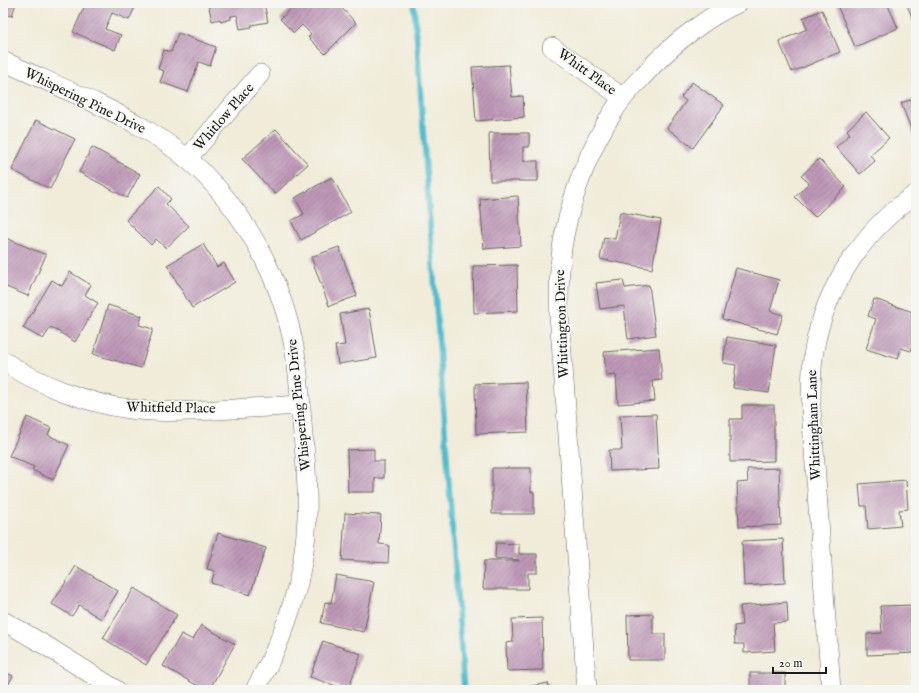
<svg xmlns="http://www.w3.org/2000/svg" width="919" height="693" viewBox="0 0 919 693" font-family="'IM FELL English',serif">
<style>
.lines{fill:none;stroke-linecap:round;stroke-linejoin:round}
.stream{stroke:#51bccd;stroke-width:5.5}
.building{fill:url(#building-hatch)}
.minor-casing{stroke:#66655e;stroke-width:20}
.minor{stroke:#fff;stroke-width:19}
.labels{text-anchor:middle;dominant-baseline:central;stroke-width:3.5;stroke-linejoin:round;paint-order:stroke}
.street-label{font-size:14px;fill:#1c1c1c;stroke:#f6f6f2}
</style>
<defs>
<pattern id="building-hatch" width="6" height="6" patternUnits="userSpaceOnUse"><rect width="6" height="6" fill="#be99b7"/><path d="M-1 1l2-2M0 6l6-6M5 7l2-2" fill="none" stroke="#9a7c94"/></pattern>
</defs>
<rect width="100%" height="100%" fill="#f6f6f2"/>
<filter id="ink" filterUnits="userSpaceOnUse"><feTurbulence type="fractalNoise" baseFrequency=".025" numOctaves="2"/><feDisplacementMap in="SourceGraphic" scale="8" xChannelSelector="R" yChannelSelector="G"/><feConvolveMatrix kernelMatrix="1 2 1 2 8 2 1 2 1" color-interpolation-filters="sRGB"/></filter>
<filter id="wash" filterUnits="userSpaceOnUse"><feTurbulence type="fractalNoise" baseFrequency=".012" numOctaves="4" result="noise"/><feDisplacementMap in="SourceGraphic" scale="16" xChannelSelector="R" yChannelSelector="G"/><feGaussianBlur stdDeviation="0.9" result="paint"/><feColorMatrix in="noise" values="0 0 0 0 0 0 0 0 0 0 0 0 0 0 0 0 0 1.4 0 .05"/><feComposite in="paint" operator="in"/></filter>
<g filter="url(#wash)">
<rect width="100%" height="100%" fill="#f0ecd9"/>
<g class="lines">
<!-- stream -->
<path class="stream" d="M414 3 464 690"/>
</g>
<g id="blocks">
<!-- building -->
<g class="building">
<path d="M3 3H16L12 16 3 14Z"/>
<path d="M86 3H137L129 20 112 13 105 29 121 35 115 50 73 32Z"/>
<path d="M208 3H264L268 22 251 25 252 27 240 29 237 15 231 16V19L221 22 220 19 212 21Z"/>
<path d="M297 3H337L356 23 325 54 308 37 311 34 302 25 294 33 280 19Z"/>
<path d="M836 3H887L898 28 855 47Z"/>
<path d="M906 3H916V26Z"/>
<path d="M822 10 840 52 792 72 779 41 807 29 803 18Z"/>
<path d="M178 33 216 47 210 66 199 62 188 92 160 82 164 71 158 69 164 50 171 52Z"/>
<path d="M509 65 512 97 523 96 524 117 476 121 472 67Z"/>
<path d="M692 82 724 105 693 148 667 128 686 101 681 97Z"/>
<path d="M916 98V142L901 103Z"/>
<path d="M866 112 889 138 870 155 875 161 860 174 836 147 850 134 847 130Z"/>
<path d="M36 120 75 139 50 189 12 170Z"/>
<path d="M276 129 308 164 275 194 242 159Z"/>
<path d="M489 133H529V147H523V161H538V181H490Z"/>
<path d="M92 147 140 174 127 198 79 172Z"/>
<path d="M819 159 846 187 815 217 795 197 809 183 801 176Z"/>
<path d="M332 177 351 212 301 240 291 221 304 214 295 198Z"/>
<path d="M159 186 171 199 166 204 189 226 166 248 156 239 151 245 126 220Z"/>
<path d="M518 196 521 246 484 249 480 199Z"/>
<path d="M620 212 661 220 652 269 600 259 604 237 615 239Z"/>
<path d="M6 238 46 255 28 296 4 286 3 289V246Z"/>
<path d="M203 244 217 267 224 263 235 282 192 308 167 265Z"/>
<path d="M339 247 357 296 329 306 311 257Z"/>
<path d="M517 265 518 311 474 313 473 266Z"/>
<path d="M736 268 779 280 770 311 783 315 777 334 722 319Z"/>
<path d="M70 272 91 285 85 295 98 303 75 342 51 327 43 339 23 328 52 280 62 286Z"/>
<path d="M623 280 625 288 649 285 656 335 628 339 624 306 600 309 596 283Z"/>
<path d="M874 299 916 313V335L911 351 901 348 898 359 866 349 876 319 868 316Z"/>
<path d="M108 305 142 316 139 325 153 329 141 368 93 354Z"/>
<path d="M369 309 377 358 338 364 335 346 345 345 340 314Z"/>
<path d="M727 337 776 345 769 393 733 388 736 365 723 363Z"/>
<path d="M659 348 662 380 653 381 655 401 618 404 616 375 606 376 604 352Z"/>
<path d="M526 382 528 432 476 434 475 384Z"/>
<path d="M742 405H774V461L730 462V419H742Z"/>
<path d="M656 414 659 469 610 471 609 450H622L620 415Z"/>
<path d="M27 417 51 428 48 435 69 445 53 480 32 470 34 467 9 456Z"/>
<path d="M374 449V461H384V478H375V492H348L347 450Z"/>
<path d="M492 468H531V492H534V514H492Z"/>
<path d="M779 468 781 525 739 527 737 483 748 482 747 469Z"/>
<path d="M906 480 908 509 899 510 901 526 868 529 866 506H861L859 484Z"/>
<path d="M345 513 381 515 379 544 389 545 388 563 342 560Z"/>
<path d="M218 533 266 548 250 595 211 583 215 571 207 569Z"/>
<path d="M783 539 785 583 744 586 742 541Z"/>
<path d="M496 543 519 544V554H537V573H528V589H483L484 561H519V560L495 558Z"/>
<path d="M76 566 118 591 101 619 79 605 72 616 52 604Z"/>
<path d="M336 575 374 582 364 632 321 623 325 602 331 603Z"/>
<path d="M134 588 177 615 146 665 103 638Z"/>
<path d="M787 602 788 622 773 623 775 651 744 653V644H735L734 626 742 625 740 606Z"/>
<path d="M916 605V653L867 655V634L882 633 880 606Z"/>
<path d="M653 614V634H665V660H628L627 615Z"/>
<path d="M542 618 543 670 507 671 506 643 513 642 512 619Z"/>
<path d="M201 625 235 644 209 690H205L163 666 181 634 193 640Z"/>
<path d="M323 641 361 654 348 690 310 677Z"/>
<path d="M3 671 13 676 8 685 18 690H3Z"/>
<rect x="750" y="673" width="35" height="17"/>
<path d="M548 683 550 690H514V689Z"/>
</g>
</g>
</g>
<g filter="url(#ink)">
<use href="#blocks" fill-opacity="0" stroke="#66655e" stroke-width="1"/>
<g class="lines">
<defs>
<g id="minor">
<path d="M552 47 623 98"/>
<path d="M3 61C50 83 101 103 145 129 165 141 184 155 201 171 253 222 288 294 297 366 300 389 301 412 303 435 306 463 308 490 307 517 305 578 285 637 255 690"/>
<path d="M187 159 260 74"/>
<path d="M3 361C38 384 88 404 130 409 158 413 187 411 216 410 244 408 272 407 301 405"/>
<path d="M3 621C42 642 79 666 116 690"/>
<path d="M587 690 559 314C559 288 559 262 564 236 572 195 590 147 613 112 621 99 631 88 642 77 658 59 676 42 696 28 709 18 723 10 738 3"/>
<path d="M831 690 811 408C811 389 811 369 814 350 825 288 864 229 916 194"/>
</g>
</defs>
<!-- minor casing -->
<use href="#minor" class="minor-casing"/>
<!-- minor -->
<use href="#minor" class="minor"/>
</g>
</g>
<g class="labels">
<!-- street labels -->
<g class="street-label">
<text transform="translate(587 72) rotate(36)">Whitt Place</text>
<text transform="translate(85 101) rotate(26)">Whispering Pine Drive</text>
<text transform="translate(224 117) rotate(-49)">Whitlow Place</text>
<text transform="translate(562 324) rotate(-92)">Whittington Drive</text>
<text transform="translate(299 405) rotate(-96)">Whispering Pine Drive</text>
<text transform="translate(171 408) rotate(1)">Whitfield Place</text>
<text transform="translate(814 425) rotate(-92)">Whittingham Lane</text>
</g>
</g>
<!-- margin -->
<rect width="919" height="693" fill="none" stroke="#f6f6f2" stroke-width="16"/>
<!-- scale -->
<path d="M773 667v6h53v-6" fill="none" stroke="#1c1c1c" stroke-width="2"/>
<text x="779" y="667" font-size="12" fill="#1c1c1c" stroke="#f6f6f2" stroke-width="3" paint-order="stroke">20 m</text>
</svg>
